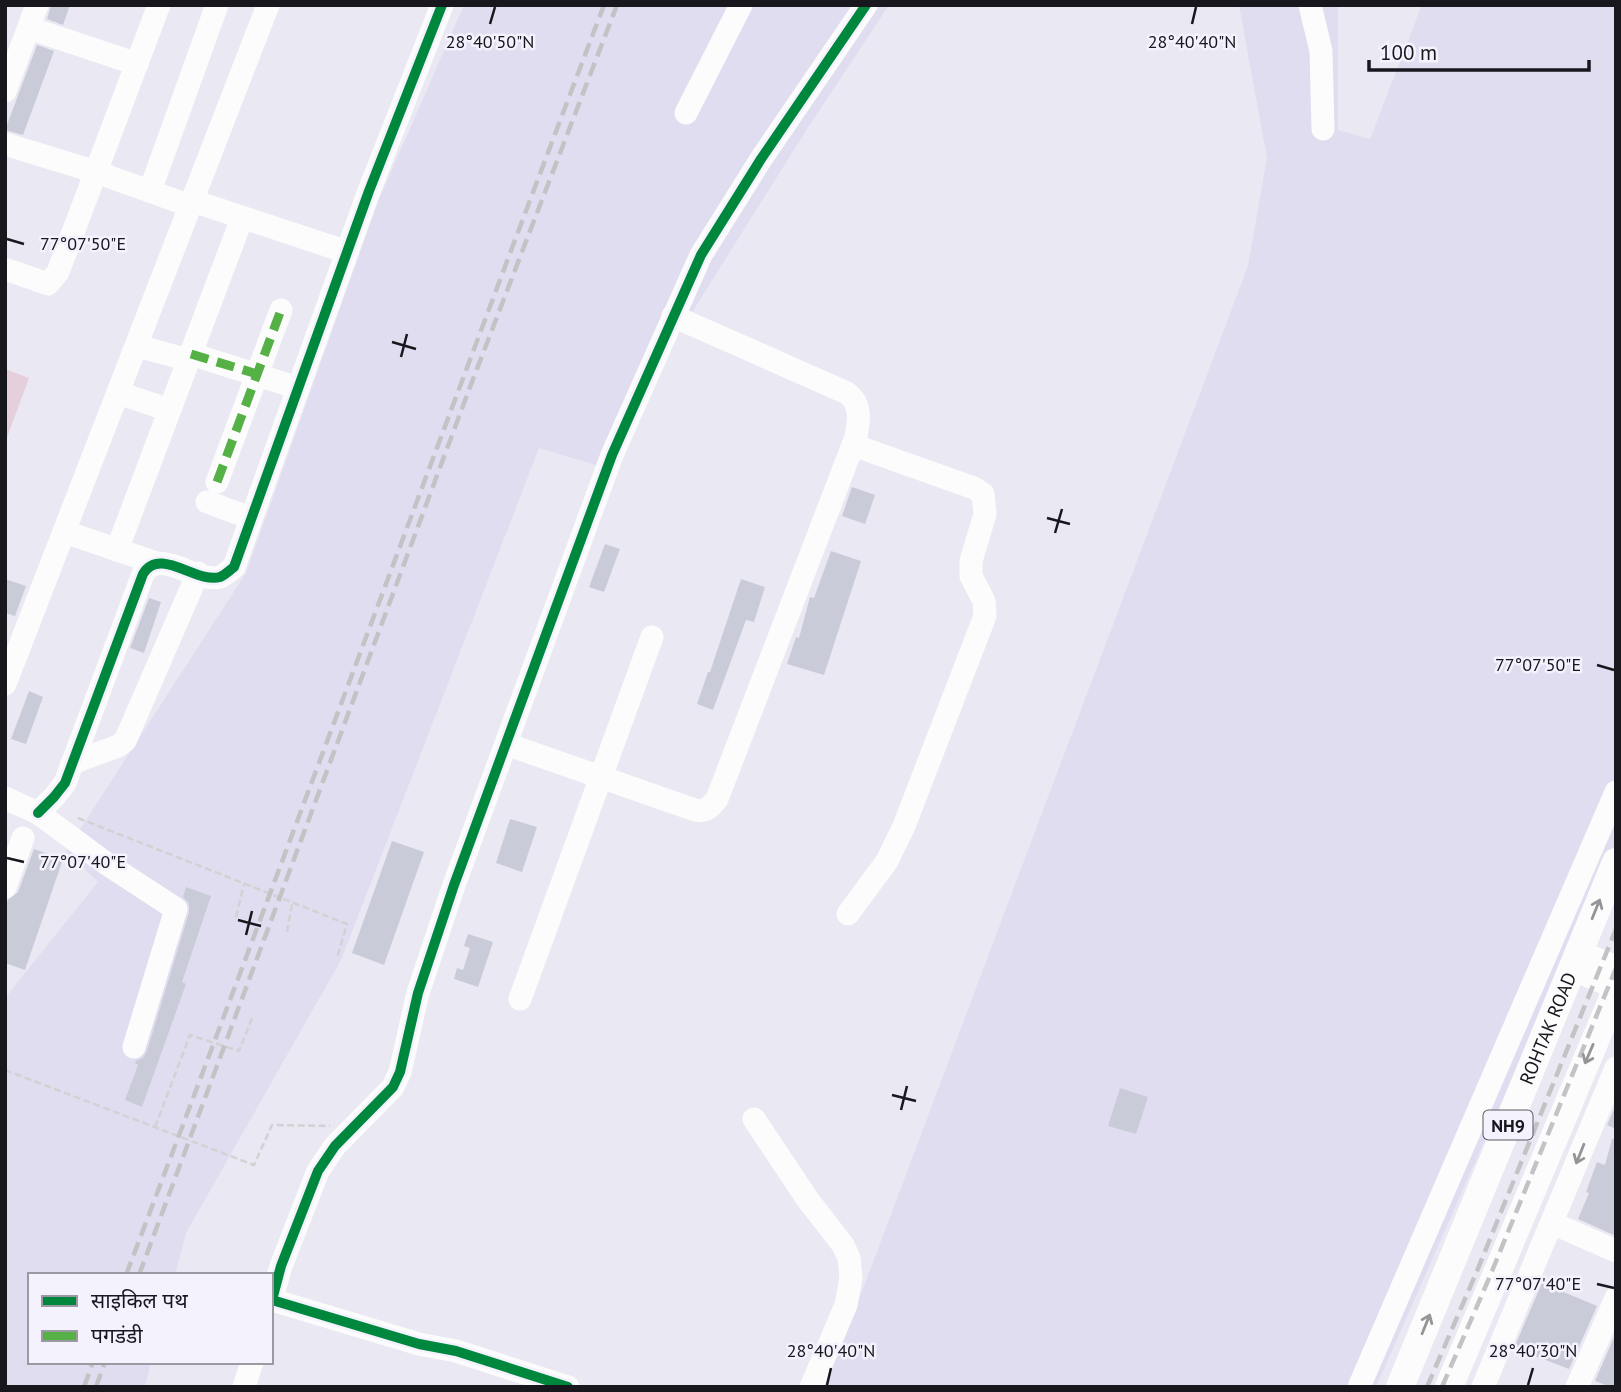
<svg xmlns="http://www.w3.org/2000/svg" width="1621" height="1392" viewBox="0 0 1621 1392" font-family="'PT Sans','Noto Sans Devanagari',sans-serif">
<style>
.built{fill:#dfddef}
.green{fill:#e6cfdd}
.building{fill:#c9ccd8}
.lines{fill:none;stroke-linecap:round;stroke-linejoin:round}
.path{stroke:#d2d2d4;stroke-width:2.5;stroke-dasharray:7 3.5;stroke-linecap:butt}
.minor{stroke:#fcfcfd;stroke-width:23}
.major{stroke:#fcfcfd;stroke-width:28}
.rail{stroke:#c3c3c6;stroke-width:4.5;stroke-dasharray:14 7;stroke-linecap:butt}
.quiet{stroke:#55b145;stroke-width:9;stroke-dasharray:18 9;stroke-linecap:butt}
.cycleway-casing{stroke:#f3f2fd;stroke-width:15}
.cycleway{stroke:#00873e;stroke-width:10}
.oneway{stroke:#959598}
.ticks{fill:none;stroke:#18171d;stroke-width:2.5}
.labels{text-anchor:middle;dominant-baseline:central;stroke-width:5;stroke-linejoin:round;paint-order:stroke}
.shield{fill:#f3f2fd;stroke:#5a5960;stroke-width:2}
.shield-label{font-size:18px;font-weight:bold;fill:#18171d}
.street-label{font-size:19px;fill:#18171d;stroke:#f3f2fd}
.ticks-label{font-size:18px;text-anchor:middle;fill:#18171d;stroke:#f3f2fd;stroke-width:5;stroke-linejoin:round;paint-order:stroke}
</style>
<rect width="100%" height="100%" fill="#eae8f2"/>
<!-- built -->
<g class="built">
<path d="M464 5H889L807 129 674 341 616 471 539 448 341 960 186 1233 175 1275H30V1362H151L145 1387H5V998L98 882 66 851 246 573 378 202Z"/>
<path d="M1239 5H1338V130L1370 139 1422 5H1616V842L1376 1387H826L1248 266 1267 158Z"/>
</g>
<!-- green -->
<path class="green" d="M5 369 29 378 5 443Z"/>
<!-- building -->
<g class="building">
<path d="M51 5H70L63 25 47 19Z"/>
<path d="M37 45 54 51 23 135 5 130Z"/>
<path d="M852 487 875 495 865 524 842 516Z"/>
<path d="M605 544 620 549 604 592 589 587Z"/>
<path d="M831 551 861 561 824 675 787 664 796 637 799 638 810 597 814 598Z"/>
<path d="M5 579 26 586 15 616 5 613Z"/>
<path d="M741 579 765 587 754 622 746 620 713 710 697 704 708 672H710Z"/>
<path d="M149 598 161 602 144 653 130 648Z"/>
<path d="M29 691 43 697 26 744 11 739Z"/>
<path d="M510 819 537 827 522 872 496 863Z"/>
<path d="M392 841 424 852 384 965 352 953Z"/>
<path d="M34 849 63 859 25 970 5 963V909L8 900 18 892Z"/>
<path d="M186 887 211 896 182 982 186 984 142 1107 125 1100 138 1065 135 1063 136 1061 143 1058 147 1051 189 913V903L183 897Z"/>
<path d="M468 934 493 942 478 987 454 979 457 968 463 970 470 948 464 946Z"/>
<path d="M1120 1088 1148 1097 1136 1134 1108 1126Z"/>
<path d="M1616 1105V1129L1607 1125Z"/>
<path d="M1612 1139H1616V1236L1578 1219 1589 1193 1586 1192 1597 1162 1605 1165Z"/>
<path d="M1542 1283 1597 1306 1569 1369 1514 1348Z"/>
<path d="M1616 1333V1387H1611L1595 1381Z"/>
</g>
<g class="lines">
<!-- path -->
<g class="path">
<path d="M78 818 347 924 337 958"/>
<path d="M236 917 244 884"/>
<path d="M287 932 292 904"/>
<path d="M5 1070 254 1165 272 1125 330 1126"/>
<path d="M155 1127 190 1035 239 1051 252 1018"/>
</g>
<!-- minor -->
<g class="minor">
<path d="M1310 5 1321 51 1323 129"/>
<path d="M29 28 137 64"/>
<path d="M5 91 37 5"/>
<path d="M686 113 741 5"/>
<path d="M5 144 96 172 191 206"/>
<path d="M150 191 217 5"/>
<path d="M193 201 347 252"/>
<path d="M5 269 48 284 58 272 159 5"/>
<path d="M137 346 189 360"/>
<path d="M191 354 298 388"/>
<path d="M119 393 169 410"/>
<path d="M217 482 281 310"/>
<path d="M207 502 251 518"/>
<path d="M65 532 156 563"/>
<path d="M117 550 242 218"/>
<path d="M5 684 268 5"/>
<path d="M506 744 695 810C706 813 710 807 717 799L856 437C859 420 862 404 847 393L673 316"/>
<path d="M72 763 118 746 125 741 198 573"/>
<path d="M5 798 38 813 107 864 176 909 134 1047"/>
<path d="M38 813 54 797 65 783 143 574C160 546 196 584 220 577 225 575 230 570 234 567L369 191 442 5"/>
<path d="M5 887 23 838"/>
<path d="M848 914 887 861 904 826 985 616 984 601 971 576V561L985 514 983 494 974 488 853 445"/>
<path d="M1579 952 1616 967"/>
<path d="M1572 969 1616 988"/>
<path d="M520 999 652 637"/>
<path d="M754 1119 808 1200 843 1245 849 1258 851 1278 846 1305 811 1387"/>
<path d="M1552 1223 1616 1251"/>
<path d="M272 1300 419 1344 456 1351 568 1387"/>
<path d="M271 1301 281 1266 318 1171 335 1146 393 1087 400 1072 418 993 454 885 612 455 701 255 761 159 866 5"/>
<path d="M244 1387 252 1362"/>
<path d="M1359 1387 1616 792"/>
<path d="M1483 1387 1616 1068"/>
<path d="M1577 1387 1616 1298"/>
</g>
<!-- major -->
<g class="major">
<path id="s1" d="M1400 1387 1616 862"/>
<path d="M1449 1387 1616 991"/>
</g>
<!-- rail -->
<g class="rail">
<path d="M126 1275C287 852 443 428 604 5"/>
<path d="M139 1275 470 387 617 5"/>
<path d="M84 1387 93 1362"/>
<path d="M96 1387 105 1362"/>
<path d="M1427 1387 1477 1271 1616 929"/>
<path d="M1442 1387 1490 1276 1616 968"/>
</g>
<!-- quiet -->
<g class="quiet">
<path d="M191 354 257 374"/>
<path d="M217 482 281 310"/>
</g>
<defs>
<g id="cycleway">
<path d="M38 813 54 797 65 783 143 574C160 546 196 584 220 577 225 575 230 570 234 567L369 191 442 5"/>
<path d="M568 1387 456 1351 419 1344 272 1300 281 1266 318 1171 335 1146 393 1087 400 1072 418 993 454 885 612 455 701 255 761 159 866 5"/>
</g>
</defs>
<!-- cycleway casing -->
<use href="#cycleway" class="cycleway-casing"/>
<!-- cycleway -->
<use href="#cycleway" class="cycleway"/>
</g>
<!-- one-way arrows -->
<defs><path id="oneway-shaft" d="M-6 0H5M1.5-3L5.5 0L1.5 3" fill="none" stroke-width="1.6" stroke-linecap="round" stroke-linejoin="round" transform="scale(1.75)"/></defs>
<g class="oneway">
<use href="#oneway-shaft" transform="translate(1596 909) rotate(-68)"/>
<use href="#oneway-shaft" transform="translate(1589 1054) rotate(113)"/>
<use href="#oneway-shaft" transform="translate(1580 1154) rotate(112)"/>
<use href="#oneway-shaft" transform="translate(1426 1324) rotate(-68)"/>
</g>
<!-- ticks -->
<path class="ticks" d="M490 24 495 7M1192 24 1196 7M7 239 24 244M392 342 416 349M401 357 407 334M1047 518 1070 524M1055 533 1062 509M1597 665 1614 670M7 858 24 862M238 920 261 926M246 935 252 911M892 1095 916 1101M901 1110 907 1086M1597 1284 1614 1288M827 1385 831 1368M1528 1385 1533 1368"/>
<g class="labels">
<!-- shield labels -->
<rect class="shield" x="1483.5" y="1110.5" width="49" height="29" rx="5"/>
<g class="shield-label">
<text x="1508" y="1125">NH9</text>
</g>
<!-- street labels -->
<g class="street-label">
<text stroke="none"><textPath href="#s1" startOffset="388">ROHTAK ROAD</textPath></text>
</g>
</g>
<g class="ticks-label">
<text x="490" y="48">28°40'50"N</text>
<text x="1192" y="48">28°40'40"N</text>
<text x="83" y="250">77°07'50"E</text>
<text x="1538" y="671">77°07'50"E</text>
<text x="83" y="868">77°07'40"E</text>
<text x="1538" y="1290">77°07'40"E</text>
<text x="831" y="1357">28°40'40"N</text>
<text x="1533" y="1357">28°40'30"N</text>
</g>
<!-- border -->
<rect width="1621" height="1392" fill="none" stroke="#18171d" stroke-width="14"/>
<!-- legend -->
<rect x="28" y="1273" width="245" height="91" fill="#f3f2fd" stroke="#9b9aa3" stroke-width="2"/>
<rect x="42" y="1296" width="35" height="10" fill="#00873e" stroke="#9b9aa3" stroke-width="2"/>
<text x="91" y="1308" font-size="21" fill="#18171d">साइकिल पथ</text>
<rect x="42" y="1331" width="35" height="10" fill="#55b145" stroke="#9b9aa3" stroke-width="2"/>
<text x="91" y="1343" font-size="21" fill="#18171d">पगडंडी</text>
<!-- scale -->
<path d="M1369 60v10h220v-10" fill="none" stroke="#18171d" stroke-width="3.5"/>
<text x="1380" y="60" font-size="21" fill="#18171d" stroke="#f3f2fd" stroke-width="5" paint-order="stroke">100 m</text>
</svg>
